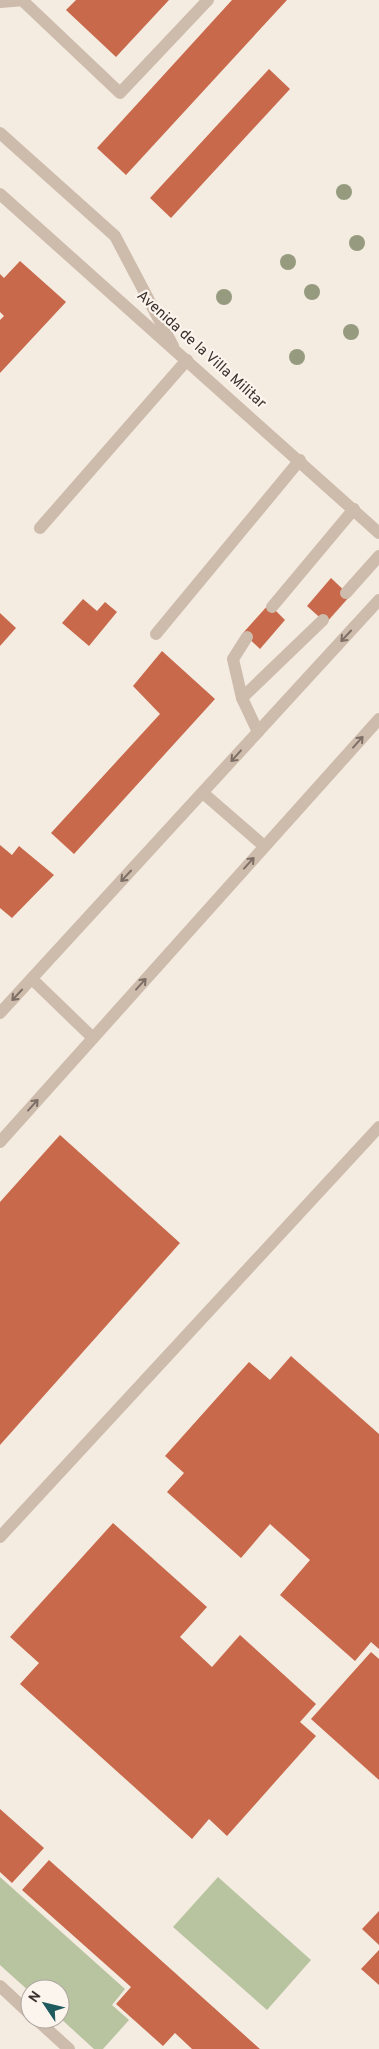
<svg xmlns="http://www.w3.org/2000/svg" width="379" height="2049" viewBox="0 0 379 2049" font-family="Overpass,sans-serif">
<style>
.green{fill:#b8c4a0}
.building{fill:#c8694b}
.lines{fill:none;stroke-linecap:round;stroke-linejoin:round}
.service{stroke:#cdbbac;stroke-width:12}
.minor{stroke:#cdbbac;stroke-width:12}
.tree{fill:#969b7f}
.oneway{stroke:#7d6f65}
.labels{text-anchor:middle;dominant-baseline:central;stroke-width:4.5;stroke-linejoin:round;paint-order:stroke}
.street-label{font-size:15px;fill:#3b302b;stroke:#fbf5ee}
</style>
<rect width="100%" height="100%" fill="#f4ebe1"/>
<!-- green -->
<g class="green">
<path d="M0 1877 125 1989 112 2005 129 2020 103 2049H94L60 2018V1989H30V1992L0 1965Z"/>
<path d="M218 1877 311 1960 267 2010 173 1927Z"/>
</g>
<!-- building -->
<g class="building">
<path d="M76 0H169L116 57 66 10Z"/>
<path d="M232 0H287L126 175 97 148Z"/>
<path d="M269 69 290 89 171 218 150 198Z"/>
<path d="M20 261 66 302 0 373V320L4 316 0 312V274L4 278Z"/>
<path d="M331 578 350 596 326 623 307 606Z"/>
<path d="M83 599 97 611 105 602 117 612 89 646 62 623Z"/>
<path d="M269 604 285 620 260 649 243 633Z"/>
<path d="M0 613 16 628 0 646Z"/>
<path d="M162 651 215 699 74 854 51 833 160 714 133 686Z"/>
<path d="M0 845 12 855 19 846 54 875 12 918 0 908Z"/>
<path d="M60 1135 180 1243 0 1445V1202Z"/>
<path d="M291 1356 379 1434V1649L371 1642 355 1661 280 1595 310 1560 270 1524 241 1558 167 1492 184 1473 165 1456 249 1362 270 1380Z"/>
<path d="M113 1523 207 1607 180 1637 212 1667 240 1635 316 1704 300 1722 316 1736 227 1836 209 1819 192 1839 20 1684 39 1663 10 1637Z"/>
<path d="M371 1652 379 1659V1780L311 1719Z"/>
<path d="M0 1809 44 1848 12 1883 0 1872Z"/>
<path d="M49 1860 260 2049H192L175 2033 163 2046 116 2004 131 1987 22 1890Z"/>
<path d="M379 1911V1945L362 1929Z"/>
<path d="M379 1950V1985L361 1969Z"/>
</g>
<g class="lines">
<!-- service -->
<g class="service">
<path d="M0 2 25 0"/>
<path d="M24 2 120 93 208 0"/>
<path d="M0 133 115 236 173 346"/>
<path d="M40 528 187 360"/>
<path d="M346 593 379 556"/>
<path d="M272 607 354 509"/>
<path d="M156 634 300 460"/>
<path d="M247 637 233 659 242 698 258 732"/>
<path d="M242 698 323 620"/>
<path d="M0 1537 379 1127"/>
</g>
<!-- minor -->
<g class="minor">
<path d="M0 194 379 533"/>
<path d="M203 793 264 846"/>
<path d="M32 979 93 1038"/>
<path d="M0 1013 379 600"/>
<path d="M0 1142 379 719"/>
<path d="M0 1986 30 2014"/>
<path d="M36 2019 69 2049"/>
</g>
</g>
<!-- trees -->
<g class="tree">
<circle cx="344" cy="192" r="8"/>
<circle cx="357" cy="243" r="8"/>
<circle cx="288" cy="262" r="8"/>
<circle cx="312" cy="292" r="8"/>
<circle cx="224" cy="297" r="8"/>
<circle cx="351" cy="332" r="8"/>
<circle cx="297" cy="357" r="8"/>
</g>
<!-- one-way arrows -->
<defs><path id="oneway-shaft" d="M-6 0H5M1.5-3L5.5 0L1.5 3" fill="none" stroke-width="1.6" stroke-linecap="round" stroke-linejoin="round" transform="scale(1.25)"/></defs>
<g class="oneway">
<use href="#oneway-shaft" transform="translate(346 636) rotate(133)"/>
<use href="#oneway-shaft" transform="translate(358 742) rotate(-48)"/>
<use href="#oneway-shaft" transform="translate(236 756) rotate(132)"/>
<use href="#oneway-shaft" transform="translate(249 863) rotate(-48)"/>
<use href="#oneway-shaft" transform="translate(126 876) rotate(133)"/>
<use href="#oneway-shaft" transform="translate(141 984) rotate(-48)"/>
<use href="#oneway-shaft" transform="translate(17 995) rotate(133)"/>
<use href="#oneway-shaft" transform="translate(33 1105) rotate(-48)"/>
</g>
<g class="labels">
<!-- street labels -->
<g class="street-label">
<text transform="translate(201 350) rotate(42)">Avenida de la Villa Militar</text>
</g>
</g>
<!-- north arrow -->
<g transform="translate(45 2004) rotate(305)"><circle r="24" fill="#fbf5ee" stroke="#aea6a0"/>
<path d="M0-4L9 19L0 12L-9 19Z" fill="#1f5a5e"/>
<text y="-8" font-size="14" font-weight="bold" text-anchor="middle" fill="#3b302b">N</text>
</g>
</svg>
